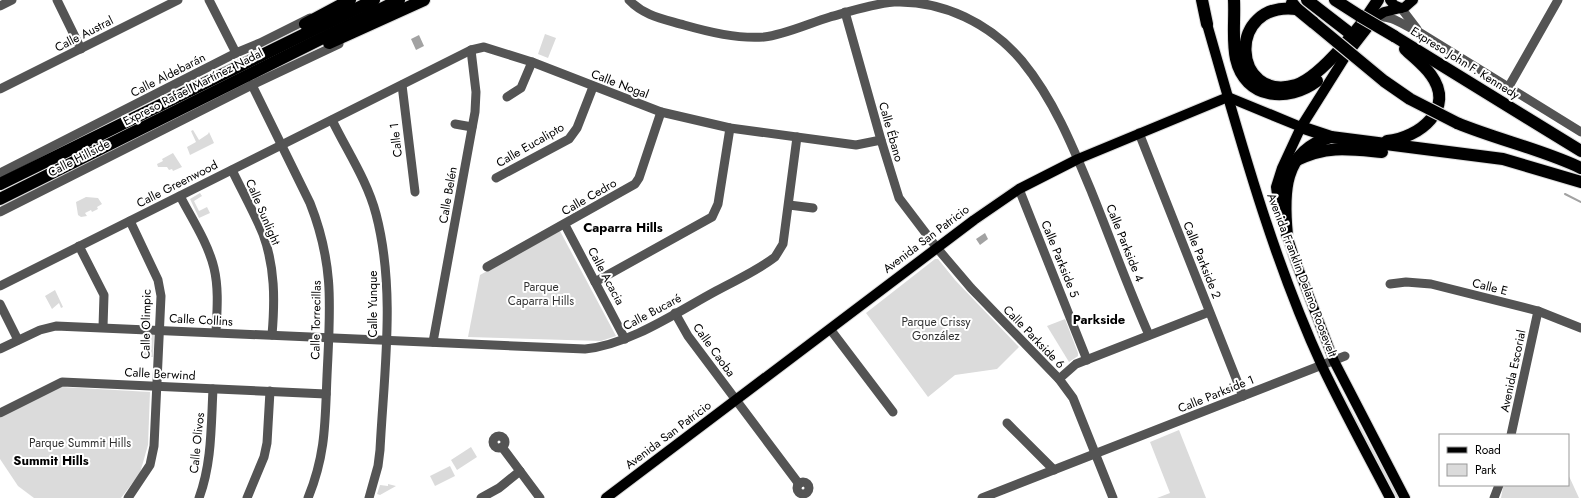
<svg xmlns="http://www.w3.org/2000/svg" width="1581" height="498" viewBox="0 0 1581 498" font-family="Jost,sans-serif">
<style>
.green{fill:#dbdbdb}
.water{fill:#a2a2a2}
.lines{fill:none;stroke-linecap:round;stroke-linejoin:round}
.stream{stroke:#a2a2a2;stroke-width:2}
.major-casing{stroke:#dbdbdb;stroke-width:12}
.highway-casing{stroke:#dbdbdb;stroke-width:14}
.minor{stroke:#545454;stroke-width:9}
.major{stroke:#000;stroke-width:10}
.highway{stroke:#000;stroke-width:12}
.highway-bridge-casing{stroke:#dbdbdb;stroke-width:14;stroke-linecap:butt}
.highway-bridge{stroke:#000;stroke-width:12}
.labels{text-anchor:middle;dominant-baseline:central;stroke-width:4;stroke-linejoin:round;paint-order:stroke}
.street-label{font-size:12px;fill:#000;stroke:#fff}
.park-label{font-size:12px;fill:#323232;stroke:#fff}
.neighbourhood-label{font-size:13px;font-weight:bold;fill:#000;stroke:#fff}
</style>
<rect width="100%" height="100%" fill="#fff"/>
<!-- green -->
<g class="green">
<path d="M545 34 556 38 548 58 538 54Z"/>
<path d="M193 130 199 140 208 134 209 132 214 143 190 155 187 147 196 142 191 131Z"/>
<path d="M173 153 182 167 173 171 172 169 169 170 167 167H158L157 164 163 161 162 159Z"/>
<path d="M200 193 202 196 194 201 199 211 207 207 210 213 199 218 190 199Z"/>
<path d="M86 197 98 198 102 204 97 207 98 209 92 212 91 210 85 213 87 216 81 217 78 215 76 202Z"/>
<path d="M560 231 616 336 601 341 468 337 480 275Z"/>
<path d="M935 259H938L955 280 1019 347 997 369 955 375 928 397 866 313Z"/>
<path d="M55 290 63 307 61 308 59 303 52 309 45 296Z"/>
<path d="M1065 319 1078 353V356L1069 362 1047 326Z"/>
<path d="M144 335H154L153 357H143Z"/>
<path d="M1332 378H1334L1399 498H1397L1373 459Z"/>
<path d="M62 387 150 392 148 445 140 473 121 498H34L18 486 0 459V418Z"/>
<path d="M1179 430 1206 498H1157L1170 493 1150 442Z"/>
<path d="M471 447 477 457 457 470 451 460Z"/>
<path d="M450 466 455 476 435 486 430 476Z"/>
<path d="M1568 474 1579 498H1501L1503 487 1508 485H1568Z"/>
<path d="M388 484 396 486 380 495 377 494 380 485 388 486Z"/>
</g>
<!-- water -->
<g class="water">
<path d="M419 35 424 46 416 50 411 39Z"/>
<path d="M985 233 988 239 980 245 976 239Z"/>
</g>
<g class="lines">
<!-- stream -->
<path class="stream" d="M1565 194 1581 202"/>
<defs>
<g id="major">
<path d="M1390 0 1394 5 1401 8"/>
<path d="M1207 24C1240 139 1272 257 1322 366 1343 410 1367 454 1390 498"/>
<path d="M606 498 974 220 1019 189 1078 159 1228 97 1301 127"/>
<path d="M1405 498 1334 361 1295 260 1279 211 1276 187 1282 168 1301 127 1345 57 1376 17 1384 12 1405 7 1413 0"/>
</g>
<g id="highway">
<path d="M1202 0 1207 24"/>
<path d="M1234 0C1235 19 1232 41 1236 59 1245 99 1288 103 1317 81"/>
<path d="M1307 0 1351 34"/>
<path d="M1335 0 1360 16"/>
<path d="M1292 3 1297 9 1314 23"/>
<path d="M1297 9C1225 0 1232 104 1296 85 1321 77 1364 23 1378 0"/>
<path d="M305 24 350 0"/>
<path d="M1394 36 1581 151"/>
<path d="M329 43 424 0"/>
<path d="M1457 123C1498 140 1541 149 1581 168"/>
<path d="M1301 127 1331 137 1503 159 1581 182"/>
<path d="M1387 141C1419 138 1456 109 1431 75 1424 65 1413 57 1405 49"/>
<path d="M1297 160C1327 145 1350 149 1382 152"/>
<path d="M0 184 374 0"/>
<path d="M0 199 399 0"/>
<path d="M1287 235C1283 194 1282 151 1331 137"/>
</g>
</defs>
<!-- major casing -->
<use href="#major" class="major-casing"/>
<!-- highway casing -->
<use href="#highway" class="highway-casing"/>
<!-- minor -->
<g class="minor">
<path d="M57 0 81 49"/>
<path d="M209 0 236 53"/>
<path d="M629 0C644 16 664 19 684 25 709 32 737 39 764 37 784 35 810 23 830 17 851 11 872 4 894 2 943 0 991 24 1022 61 1054 100 1073 147 1092 193 1111 240 1128 288 1149 335"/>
<path d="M0 6 12 0"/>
<path d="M1401 8 1417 29"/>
<path d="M845 12 881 140 899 198 937 248 971 288 1059 379 1073 398 1113 498"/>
<path d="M1376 17C1393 15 1404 26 1419 32L1581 132"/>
<path d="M252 85 310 203C335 266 330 310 327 376 325 422 326 454 308 498"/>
<path d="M402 85 415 192"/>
<path d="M1508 88 1558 0"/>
<path d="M0 89 178 0"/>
<path d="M507 97 521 88 532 62"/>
<path d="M332 120C347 151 367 180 376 214 396 290 384 372 380 450L378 466 369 498"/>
<path d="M455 124 472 127"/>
<path d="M1139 133 1243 396"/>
<path d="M232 170C242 191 254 212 263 234 275 267 275 300 272 335"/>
<path d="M0 173 236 53 260 43 310 18"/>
<path d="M496 178 569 139 577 128 593 87"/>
<path d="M1019 189 1087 360"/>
<path d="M180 196C192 219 208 243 214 268 219 289 217 311 216 332"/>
<path d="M789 205 813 208"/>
<path d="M0 212 252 85 339 44"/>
<path d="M565 225 625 339"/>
<path d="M79 246 104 295 103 327"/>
<path d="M487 267 635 184 639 178 661 112"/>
<path d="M595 282 712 217 718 204 730 128"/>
<path d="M1390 284 1406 282 1431 284 1538 311 1581 328"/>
<path d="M0 286 471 50 484 47 532 62 661 112 730 128 856 145 881 140"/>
<path d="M0 304 18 340"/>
<path d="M675 313 688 336 799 484"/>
<path d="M830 329 893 412"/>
<path d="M433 342 475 112 476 92 471 50"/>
<path d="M0 349 40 330 56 326 585 349C629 345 677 312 716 291 736 280 757 271 775 257L783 244 797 137"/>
<path d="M1059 379 1076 364 1209 312"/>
<path d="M0 413 62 382 326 394"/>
<path d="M1007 423 1054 470"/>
<path d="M1511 435 1538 311"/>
<circle cx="499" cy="442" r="6"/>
<path d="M502 447 540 498"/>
<circle cx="803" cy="488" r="6"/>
<path d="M128 498 150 465 154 446 161 296 158 280 130 221"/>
<path d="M199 498C212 463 211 426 213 389"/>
<path d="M247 498 264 457 267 443 270 391"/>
<path d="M481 498 499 488 520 471"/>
<path d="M982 498 1345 356"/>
<path d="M1494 498 1499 485"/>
</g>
<!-- major -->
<use href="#major" class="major"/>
<!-- highway -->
<use href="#highway" class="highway"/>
<defs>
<g id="highway-bridge">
<path d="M1360 16 1394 36"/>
<path d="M1314 23 1384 81 1410 99 1457 123"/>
</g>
</defs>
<!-- highway-bridge casing -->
<use href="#highway-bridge" class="highway-bridge-casing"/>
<!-- highway-bridge -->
<use href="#highway-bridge" class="highway-bridge"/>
</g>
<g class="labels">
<!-- street labels -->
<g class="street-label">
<text transform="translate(84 34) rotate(-27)">Calle Austral</text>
<text transform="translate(1465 63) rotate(32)">Expreso John F. Kennedy</text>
<text transform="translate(168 75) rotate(-27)">Calle Aldebarán</text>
<text transform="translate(620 84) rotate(21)">Calle Nogal</text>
<text transform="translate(193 87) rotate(-27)">Expreso Rafael Martínez Nadal</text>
<text transform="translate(891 132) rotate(74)">Calle Ébano</text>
<text transform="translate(396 140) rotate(-97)">Calle 1</text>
<text transform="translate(530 145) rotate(-30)">Calle Eucalipto</text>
<text transform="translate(79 158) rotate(-27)">Calle Hillside</text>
<text transform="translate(177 184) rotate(-27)">Calle Greenwood</text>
<text transform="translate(448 195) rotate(-80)">Calle Belén</text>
<text transform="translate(589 197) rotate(-30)">Calle Cedro</text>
<text transform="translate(263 212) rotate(67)">Calle Sunlight</text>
<text transform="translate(926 239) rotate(-37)">Avenida San Patricio</text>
<text transform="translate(1125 243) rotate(68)">Calle Parkside 4</text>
<text transform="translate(1060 259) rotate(68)">Calle Parkside 5</text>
<text transform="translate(1202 260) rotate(68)">Calle Parkside 2</text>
<text transform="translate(1302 275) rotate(69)">Avenida Franklin Delano Roosevelt</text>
<text transform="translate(606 276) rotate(62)">Calle Acacia</text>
<text transform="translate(1490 287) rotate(14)">Calle E</text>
<text transform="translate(373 304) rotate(-90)">Calle Yunque</text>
<text transform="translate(652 312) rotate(-28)">Calle Bucaré</text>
<text transform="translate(201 320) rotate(3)">Calle Collins</text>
<text transform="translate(316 320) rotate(-89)">Calle Torrecillas</text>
<text transform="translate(146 324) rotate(-89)">Calle Olimpic</text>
<text transform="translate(1034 337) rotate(46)">Calle Parkside 6</text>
<text transform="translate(714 350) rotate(54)">Calle Caoba</text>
<text transform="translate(1513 371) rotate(-78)">Avenida Escorial</text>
<text transform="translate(160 374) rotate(3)">Calle Berwind</text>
<text transform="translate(1216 394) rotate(-22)">Calle Parkside 1</text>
<text transform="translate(668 435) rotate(-37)">Avenida San Patricio</text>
<text transform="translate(197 443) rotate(-84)">Calle Olivos</text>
</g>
<!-- park labels -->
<g class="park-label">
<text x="541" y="287">Parque<tspan x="541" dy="14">Caparra Hills</tspan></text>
<text x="936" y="322">Parque Crissy<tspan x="936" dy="14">González</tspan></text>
<text x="80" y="443">Parque Summit Hills</text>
</g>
<!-- neighbourhood labels -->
<g class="neighbourhood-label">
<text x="623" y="227">Caparra Hills</text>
<text x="1099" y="319">Parkside</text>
<text x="51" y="460">Summit Hills</text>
</g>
</g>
<!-- legend -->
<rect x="1439" y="434" width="130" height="52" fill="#ffffff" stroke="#999999"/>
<rect x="1447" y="447" width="20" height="6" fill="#000000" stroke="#999999"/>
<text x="1475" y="454" font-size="12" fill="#000000">Road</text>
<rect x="1447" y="464" width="20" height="12" fill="#dbdbdb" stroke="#999999"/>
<text x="1475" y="474" font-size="12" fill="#000000">Park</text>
</svg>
